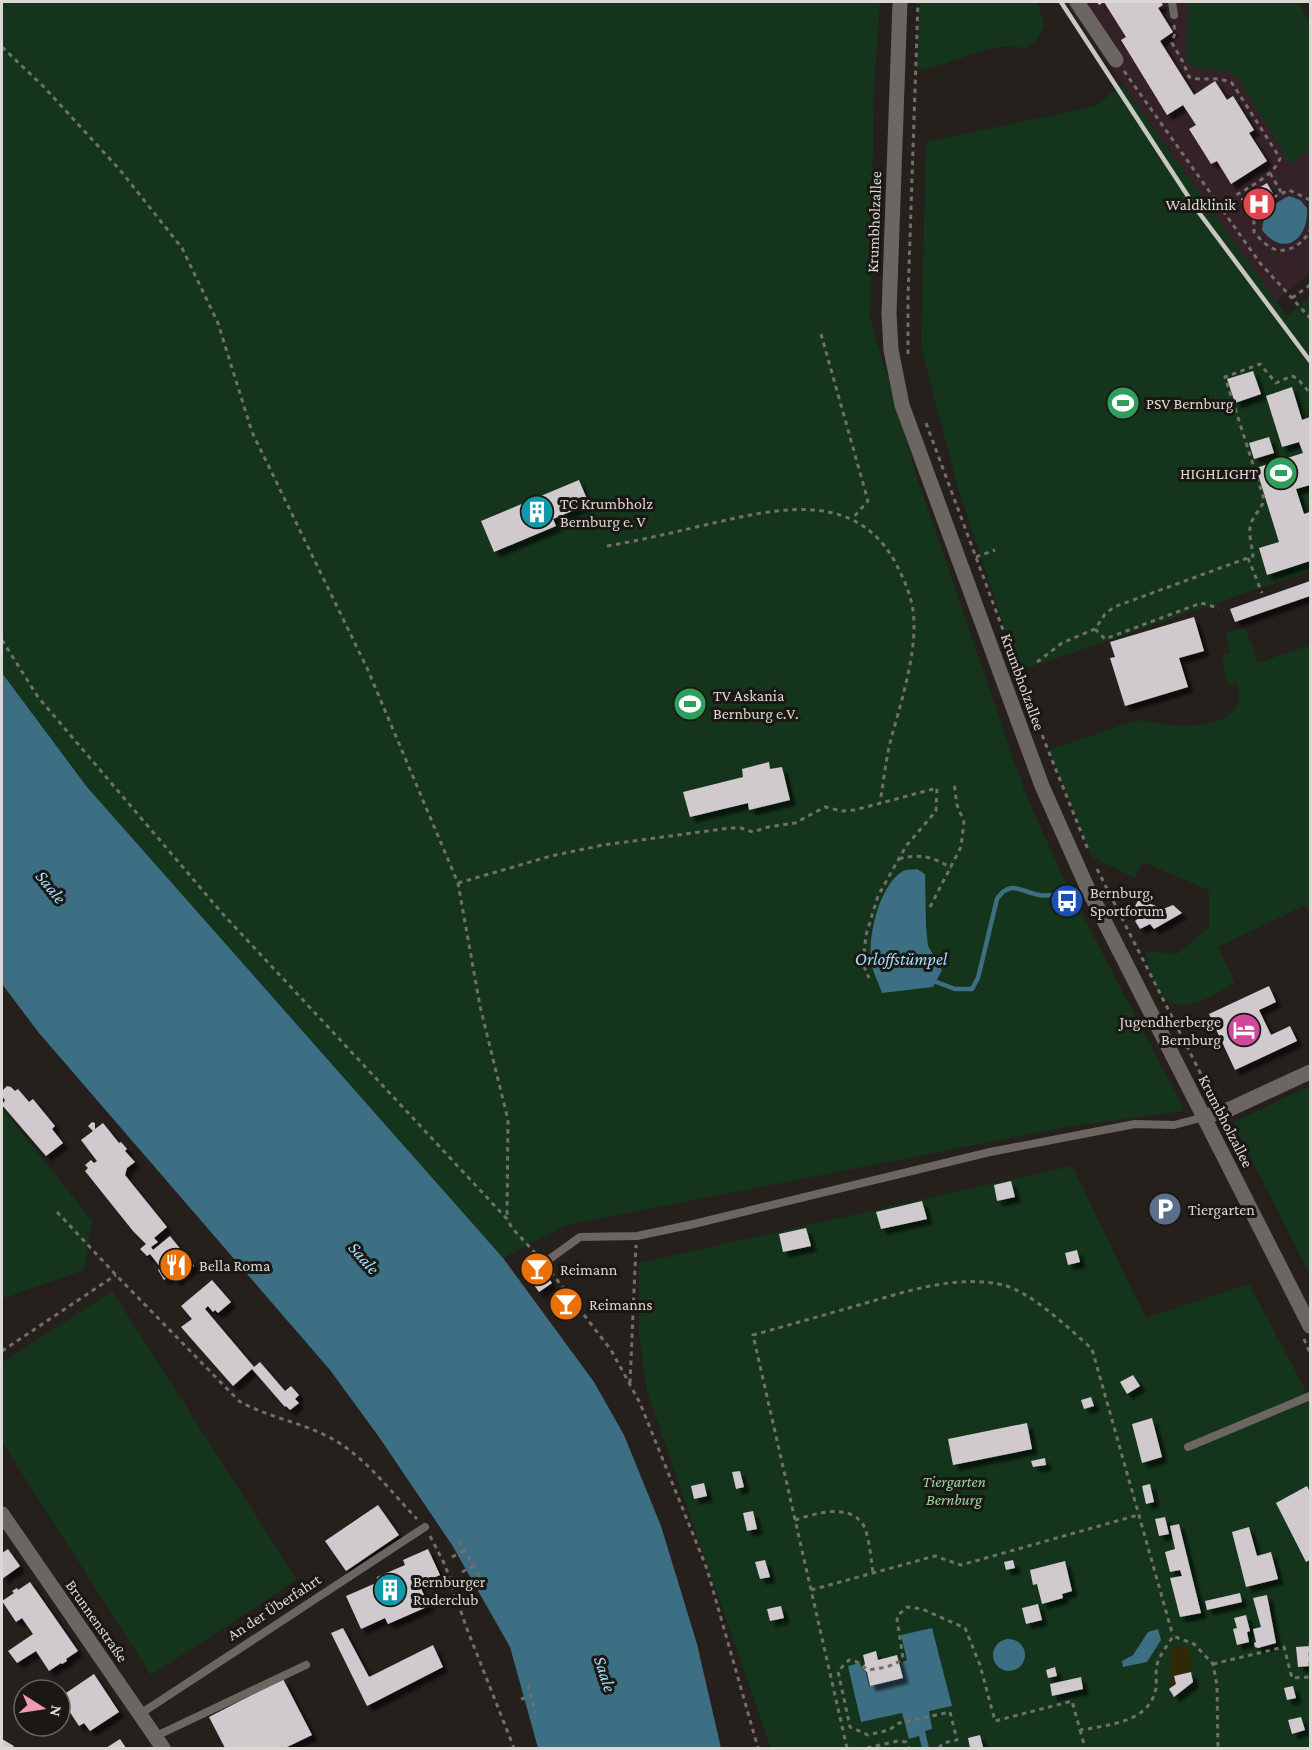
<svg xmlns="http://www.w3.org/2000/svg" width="1312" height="1750" viewBox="0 0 1312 1750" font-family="'Crimson Pro',serif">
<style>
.medical{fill:#352229}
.green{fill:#14351b}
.sand{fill:#302806}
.water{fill:#3c6e84}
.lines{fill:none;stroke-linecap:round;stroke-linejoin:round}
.stream{stroke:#3c6e84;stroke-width:4.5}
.building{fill:#d0cacf;filter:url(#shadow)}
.path{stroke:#726e6a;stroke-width:3;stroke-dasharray:4.5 4.5;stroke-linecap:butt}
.lane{stroke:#6c6662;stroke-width:8}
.street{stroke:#6c6662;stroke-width:15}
.secondary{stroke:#6c6662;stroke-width:15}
.rail{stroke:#c8c5c2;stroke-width:4.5}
.labels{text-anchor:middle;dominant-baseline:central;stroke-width:6;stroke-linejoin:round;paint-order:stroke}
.poi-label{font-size:16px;fill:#dbd8d5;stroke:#1b1713;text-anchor:start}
.street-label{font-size:16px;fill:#dbd8d5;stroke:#1b1713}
.park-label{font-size:16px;font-style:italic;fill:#9ad6a3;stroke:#1b1713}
.water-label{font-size:18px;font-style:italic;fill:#a0defc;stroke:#1b1713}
</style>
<defs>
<filter id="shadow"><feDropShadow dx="5.5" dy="5.5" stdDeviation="1.5" flood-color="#0009"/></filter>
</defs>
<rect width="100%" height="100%" fill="#25201c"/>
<!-- medical -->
<path class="medical" d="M1065 2H1231L1310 135V273L1276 301Z"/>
<!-- green -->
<g class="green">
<path d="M2 2H880L874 89 870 318 917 477 1026 795 1064 880 1185 1111 1066 1127 567 1225 503 1258 87 787 2 673Z"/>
<path d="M920 2H1036L1039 7 1044 26 1036 41 1024 48C986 40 954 66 917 70Z"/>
<path d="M1188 2H1298L1310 22V149L1290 164 1239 79 1228 72 1193 67 1186 58Z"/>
<path d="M1122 84 1287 316 1310 298V571L1019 671 957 485 921 347 926 142 1096 106Z"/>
<path d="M1239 629H1246L1258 663 1310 645V915L1305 905 1218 947 1235 983C1211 995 1179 1021 1158 991 1151 981 1149 963 1145 951L1177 954 1209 927V890L1142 862 1135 878 1092 857 1049 750C1070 743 1090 736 1111 729 1119 726 1129 722 1138 721 1148 719 1159 725 1170 725 1200 728 1248 724 1238 683L1227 685 1222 656 1230 652 1226 635 1232 630Z"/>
<path d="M1310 1086V1275L1233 1122Z"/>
<path d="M2 1108 92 1221 84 1270 2 1299Z"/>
<path d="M1072 1166 1146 1318 1249 1284 1310 1399V1748H771L647 1392 639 1335V1263Z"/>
<path d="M112 1291 297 1580 151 1675 2 1442V1363Z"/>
</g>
<!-- sand -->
<path class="sand" d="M1177 1645 1186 1647 1191 1654V1672L1174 1676 1176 1684 1171 1687 1170 1652Z"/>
<!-- water -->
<g class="water">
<path d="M1289 196 1300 200 1307 208C1309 238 1285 259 1262 230 1264 211 1272 204 1289 196Z"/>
<path d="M2 673 87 787 503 1258 594 1382 624 1435 661 1526 697 1644 721 1748H538L510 1647 452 1545 379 1437 330 1370 39 1033 2 984Z"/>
<path d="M917 869 925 874 926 926 928 946 942 970 933 987 882 993C879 984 874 975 872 966 866 940 879 885 903 871 907 869 913 870 917 869Z"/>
<path d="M932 1628 952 1706 929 1711 932 1729 925 1731 929 1748H922L919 1736 909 1739 902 1713 861 1722 848 1666 860 1663 862 1669 866 1672 869 1686 903 1678 900 1663 907 1660 901 1635Z"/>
<path d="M1158 1629 1161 1640 1147 1662 1123 1667 1122 1661 1133 1655 1148 1632Z"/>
<circle cx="1009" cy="1655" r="16"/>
</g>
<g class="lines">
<!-- stream -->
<path class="stream" d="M931 980 955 989H972L978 978 997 899C1010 879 1021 892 1039 895 1050 897 1065 893 1077 892"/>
</g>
<!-- building -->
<g class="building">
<path d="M1097 2H1161L1163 5 1158 8 1173 32 1160 41 1194 95 1215 81 1227 100 1233 96 1254 130 1249 133 1267 161 1231 184 1217 161 1211 164 1189 129 1196 125 1183 105 1167 115 1121 40 1126 37 1104 2 1099 5Z"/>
<path d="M1267 183 1273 194 1247 210 1241 199Z"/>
<path d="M1253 371 1261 394 1235 403 1227 379Z"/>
<path d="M1292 387 1302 420 1310 417V485L1296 489 1304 514 1310 512V561L1267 575 1259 548 1279 542 1256 468 1303 453 1299 442 1282 447 1266 396Z"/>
<path d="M1269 437 1274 453 1254 459 1249 443Z"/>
<path d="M579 480 589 504 553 519 556 526 494 552 481 521Z"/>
<path d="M1310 581V596L1235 622 1230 609Z"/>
<path d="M1194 617 1204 651 1179 658 1188 687 1125 706 1110 658 1115 657 1110 642Z"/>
<path d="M769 762 770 769 782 767 790 800 749 810 748 803 690 817 683 792 743 777 742 769Z"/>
<path d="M1139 899 1163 909 1173 905 1182 913 1154 929 1150 924 1140 929 1135 921 1141 916 1135 906Z"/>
<path d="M1269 986 1276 1002 1259 1010 1271 1035 1290 1026 1297 1041 1235 1070 1209 1014Z"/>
<path d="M7 1086 11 1087 15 1091 18 1089 29 1102 33 1099 55 1126 52 1129 63 1143 46 1156 2 1105 5 1100 2 1096V1091Z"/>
<path d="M92 1122 95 1123V1129L103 1123 119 1143 121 1142 127 1149 125 1151 135 1162 127 1168 125 1175 167 1227 154 1238 158 1242 151 1247 153 1250 170 1236 194 1266 175 1281 170 1275 164 1280 158 1270 161 1268 150 1254 147 1256 140 1249 146 1244 133 1231 85 1171 88 1168 85 1165 91 1160 94 1163 97 1161 81 1140 93 1131 88 1126Z"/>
<path d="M1011 1181 1015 1197 997 1201 994 1185Z"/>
<path d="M922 1201 927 1219 881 1229 876 1212Z"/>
<path d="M806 1228 811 1246 783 1252 779 1234Z"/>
<path d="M1077 1250 1080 1262 1068 1265 1065 1253Z"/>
<path d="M534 1259 552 1283 539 1292 522 1268Z"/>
<path d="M212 1280 231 1302 218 1313 215 1310 213 1312 208 1306 205 1309 254 1367 260 1362 285 1391 291 1386 299 1395 295 1399 299 1403 290 1410 286 1406 285 1407 252 1369 233 1386 181 1327 192 1319 181 1306Z"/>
<path d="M1133 1375 1140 1386 1127 1394 1120 1382Z"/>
<path d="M1091 1397 1094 1406 1084 1409 1081 1400Z"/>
<path d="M1152 1418 1162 1457 1142 1463 1132 1424Z"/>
<path d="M1027 1423 1032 1449 953 1465 948 1439Z"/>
<path d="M1045 1458 1046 1465 1033 1467 1031 1461Z"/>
<path d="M740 1471 744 1487 736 1489 732 1472Z"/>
<path d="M704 1483 707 1496 694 1499 691 1486Z"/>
<path d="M1150 1484 1154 1502 1146 1504 1142 1486Z"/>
<path d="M1307 1486 1310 1492V1560L1306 1562 1276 1503Z"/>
<path d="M378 1505 399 1535 346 1571 325 1541Z"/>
<path d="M753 1511 757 1529 747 1531 743 1513Z"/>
<path d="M1165 1517 1169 1534 1159 1536 1155 1519Z"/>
<path d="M1179 1524 1201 1613 1180 1617 1170 1578 1182 1576 1180 1570 1170 1572 1165 1552 1175 1549 1170 1526Z"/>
<path d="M1249 1527 1257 1556 1271 1552 1278 1579 1246 1587 1232 1532Z"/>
<path d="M8 1549 20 1566 2 1579V1553Z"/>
<path d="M428 1549 440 1575 419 1584 429 1606 388 1624 385 1618 361 1629 346 1596 376 1583 377 1577 405 1565 403 1560Z"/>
<path d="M765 1560 770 1577 760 1579 755 1562Z"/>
<path d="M1013 1560 1015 1568 1006 1570 1004 1562Z"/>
<path d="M1065 1561 1072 1591 1062 1594 1063 1598 1042 1604 1037 1584 1033 1585 1030 1570Z"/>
<path d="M30 1582 78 1651 66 1659 67 1661 62 1664 61 1663 49 1671 36 1651 17 1663 8 1651 33 1634 22 1618 16 1622 2 1601 14 1593 12 1591 17 1588 18 1590Z"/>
<path d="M1240 1593 1242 1602 1207 1610 1205 1601Z"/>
<path d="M1267 1595 1276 1643 1258 1648 1255 1647 1254 1643 1256 1642 1253 1629 1261 1627 1253 1598Z"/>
<path d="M1038 1604 1042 1620 1026 1624 1022 1608Z"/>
<path d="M781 1606 784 1618 770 1621 767 1609Z"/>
<path d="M1246 1615 1250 1631 1247 1632 1249 1642 1237 1645 1233 1629 1237 1628 1234 1618Z"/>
<path d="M343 1628 369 1677 433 1645 443 1667 367 1706 331 1633Z"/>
<path d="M1310 1646V1666L1298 1667 1296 1647Z"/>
<path d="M876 1651 878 1660 897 1655 903 1678 870 1686 867 1672 862 1668 865 1664 863 1655Z"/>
<path d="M1055 1667 1057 1676 1048 1678 1046 1670Z"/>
<path d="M1191 1672 1193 1682 1174 1697 1169 1689 1176 1684 1174 1676Z"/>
<path d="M94 1674 119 1712 90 1731 84 1723 79 1726 60 1697Z"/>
<path d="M1081 1677 1083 1689 1052 1696 1050 1684Z"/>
<path d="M283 1679 312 1735 285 1748H225L209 1717Z"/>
<path d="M1293 1686 1296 1698 1287 1700 1284 1688Z"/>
<path d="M1301 1717 1305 1730 1292 1734 1288 1720Z"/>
<path d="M980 1735 983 1747 970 1748 968 1738Z"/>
<path d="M2 1739 14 1746 12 1748H2Z"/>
<path d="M120 1739 126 1748H106Z"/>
</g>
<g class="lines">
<!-- path -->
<g class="path">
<path d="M1174 25 1175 33 1172 43 1183 62 1189 77C1205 82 1215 75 1232 83L1280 158C1276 175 1241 192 1225 201"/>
<path d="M2 47 44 87 120 170 182 248 218 323 252 432 367 668 458 883 480 1006 508 1120 507 1217"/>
<path d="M1124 71 1260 263 1310 318"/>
<path d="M1270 173 1281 192"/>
<path d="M1310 200 1289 190 1268 200 1254 215V232C1260 239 1269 249 1278 250 1292 252 1305 241 1310 230"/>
<path d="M1292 298 1310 285"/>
<path d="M821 334 868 501 852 519"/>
<path d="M908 354V297L918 2"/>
<path d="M926 423 1044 740 1089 852"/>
<path d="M607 546C642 540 675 532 709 524 775 509 853 489 894 560 905 581 914 600 914 624 915 656 901 704 892 735 886 757 884 780 880 802"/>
<path d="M976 557 995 550"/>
<path d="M1248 558 1262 593"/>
<path d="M1095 629 1105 639 1201 603 1219 608"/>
<path d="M2 640 38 697 221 912 507 1219 512 1228 537 1255"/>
<path d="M1037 662 1062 643 1095 629 1105 614 1114 607 1253 556C1252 546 1247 530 1252 521 1256 512 1262 509 1264 499L1225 377 1260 364 1276 383 1292 376 1297 378 1310 393"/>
<path d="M899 859C919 853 934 857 951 868"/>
<path d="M1097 869 1213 1098"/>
<path d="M458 883 551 856 603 845 730 828H741L753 832 768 827 795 823 825 807 842 811 855 810 937 788 936 811 906 846 878 896 866 935 863 964 869 978"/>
<path d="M930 907 961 847 964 822 957 805 954 783"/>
<path d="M57 1212 116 1275 239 1401C267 1417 300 1422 329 1437 365 1456 389 1490 417 1519"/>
<path d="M551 1272 611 1350 640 1403 707 1569 758 1748"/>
<path d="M1304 1339 1310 1353"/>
<path d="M2 1351 116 1275"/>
<path d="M630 1383 636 1245"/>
<path d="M795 1520C814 1514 847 1503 862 1523 869 1532 871 1560 873 1573"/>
<path d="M430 1536 445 1565 467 1629 514 1748"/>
<path d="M459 1541 482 1580"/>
<path d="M452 1557 465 1550"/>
<path d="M462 1572 474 1566"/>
<path d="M811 1590 935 1556 961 1565 1138 1515"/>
<path d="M1310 1643V1667"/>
<path d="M1213 1664 1284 1647 1292 1678 1310 1677"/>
<path d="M528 1685 535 1713"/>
<path d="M521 1699 531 1696"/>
<path d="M1080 1730 1085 1748"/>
<path d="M847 1748 753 1335C789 1325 824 1315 859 1305 905 1292 955 1274 1003 1285 1030 1291 1071 1330 1092 1349L1173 1636"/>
<path d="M867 1748 898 1741 906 1742 909 1748"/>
<path d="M939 1748 943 1743 957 1740 950 1712 899 1723 889 1730 868 1735 850 1727 838 1671 849 1660 857 1662 868 1670C881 1668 894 1667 903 1658L897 1619 898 1615 907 1607 922 1609 965 1628 980 1665 995 1721 1072 1701 1080 1730C1107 1725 1150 1723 1156 1688 1157 1681 1155 1672 1157 1665 1159 1655 1168 1645 1173 1636L1194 1644 1213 1664 1217 1686 1218 1748"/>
</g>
<!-- lane -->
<g class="lane">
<path d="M1172 2 1174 15"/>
<path d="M544 1263 580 1237 637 1236 694 1224 990 1152 1135 1124 1174 1125 1204 1117"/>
<path d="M1188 1447 1310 1396"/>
<path d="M140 1714 425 1527"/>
<path d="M154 1737 306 1665"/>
</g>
<!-- street -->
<g class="street">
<path d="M1077 2 1116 60"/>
<path d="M1204 1117 1230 1109 1310 1072"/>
<path d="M2 1514 163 1748"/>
</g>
<!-- secondary -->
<path class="secondary" d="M900 2 889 314 891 350 902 405 1042 786 1087 887 1310 1326"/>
<!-- rail -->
<path class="rail" d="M1061 2 1197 210 1310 361"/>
</g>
<!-- icons -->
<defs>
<symbol id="hospital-disc" viewBox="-11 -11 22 22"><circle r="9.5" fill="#e0444e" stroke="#1b1713"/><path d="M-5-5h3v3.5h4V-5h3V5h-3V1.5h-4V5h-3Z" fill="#fff"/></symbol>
<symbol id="stadium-disc" viewBox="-11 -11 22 22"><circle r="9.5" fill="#2e9e5b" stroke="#1b1713"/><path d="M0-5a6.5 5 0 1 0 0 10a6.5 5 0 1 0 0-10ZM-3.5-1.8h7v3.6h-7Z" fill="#fff"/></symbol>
<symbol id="building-disc" viewBox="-11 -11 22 22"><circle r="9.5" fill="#0f9aa8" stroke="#1b1713"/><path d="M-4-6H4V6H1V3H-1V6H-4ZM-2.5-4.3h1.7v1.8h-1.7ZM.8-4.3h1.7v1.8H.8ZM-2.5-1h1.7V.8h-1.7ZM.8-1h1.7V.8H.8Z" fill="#fff"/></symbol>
<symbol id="bus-disc" viewBox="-11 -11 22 22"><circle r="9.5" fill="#1a4fb4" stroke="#1b1713"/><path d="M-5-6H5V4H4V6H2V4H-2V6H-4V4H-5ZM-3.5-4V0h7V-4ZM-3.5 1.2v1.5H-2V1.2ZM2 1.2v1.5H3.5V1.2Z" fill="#fff"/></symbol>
<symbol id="hotel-disc" viewBox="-11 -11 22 22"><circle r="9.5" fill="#d1479c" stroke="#1b1713"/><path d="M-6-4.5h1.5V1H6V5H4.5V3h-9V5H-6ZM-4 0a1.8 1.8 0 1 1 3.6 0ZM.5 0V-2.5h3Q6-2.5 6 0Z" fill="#fff"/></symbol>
<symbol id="parking-disc" viewBox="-11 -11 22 22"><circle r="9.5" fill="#5c6f8a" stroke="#1b1713"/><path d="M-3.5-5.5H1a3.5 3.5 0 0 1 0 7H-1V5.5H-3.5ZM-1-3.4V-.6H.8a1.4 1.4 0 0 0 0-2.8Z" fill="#fff"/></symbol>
<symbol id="restaurant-disc" viewBox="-11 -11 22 22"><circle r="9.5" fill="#e8710a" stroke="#1b1713"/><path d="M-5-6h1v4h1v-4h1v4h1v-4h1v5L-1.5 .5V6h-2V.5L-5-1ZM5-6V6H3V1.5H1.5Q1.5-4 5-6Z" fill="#fff"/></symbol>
<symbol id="bar-disc" viewBox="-11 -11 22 22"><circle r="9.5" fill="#e8710a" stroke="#1b1713"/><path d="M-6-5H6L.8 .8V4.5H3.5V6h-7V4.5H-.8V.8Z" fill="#fff"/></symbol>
</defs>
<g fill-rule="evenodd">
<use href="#hospital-disc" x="1240" y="185" width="38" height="38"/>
<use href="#stadium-disc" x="1104" y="384" width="38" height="38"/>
<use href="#stadium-disc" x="1262" y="454" width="38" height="38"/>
<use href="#building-disc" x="518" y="493" width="38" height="38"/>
<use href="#stadium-disc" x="671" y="685" width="38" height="38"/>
<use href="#bus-disc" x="1048" y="882" width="38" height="38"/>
<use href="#hotel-disc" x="1225" y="1011" width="38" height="38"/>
<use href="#parking-disc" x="1146" y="1190" width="38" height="38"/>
<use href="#restaurant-disc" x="157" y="1246" width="38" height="38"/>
<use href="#bar-disc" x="518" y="1250" width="38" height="38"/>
<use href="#bar-disc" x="547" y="1285" width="38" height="38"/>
<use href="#building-disc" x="371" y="1571" width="38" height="38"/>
</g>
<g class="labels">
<!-- poi labels -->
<g class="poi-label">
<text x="1236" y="204" text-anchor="end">Waldklinik</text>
<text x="1146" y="403">PSV Bernburg</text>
<text x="1258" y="473" text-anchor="end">HIGHLIGHT</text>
<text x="560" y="503">TC Krumbholz<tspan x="560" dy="18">Bernburg e. V</tspan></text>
<text x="713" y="695">TV Askania<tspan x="713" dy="18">Bernburg e.V.</tspan></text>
<text x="1090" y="892">Bernburg,<tspan x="1090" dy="18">Sportforum</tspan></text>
<text x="1221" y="1021" text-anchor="end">Jugendherberge<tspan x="1221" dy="18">Bernburg</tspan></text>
<text x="1188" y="1209">Tiergarten</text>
<text x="199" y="1265">Bella Roma</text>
<text x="560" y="1269">Reimann</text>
<text x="589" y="1304">Reimanns</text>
<text x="413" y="1581">Bernburger<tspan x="413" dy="18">Ruderclub</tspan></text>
</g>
<!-- street labels -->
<g class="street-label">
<text transform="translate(874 222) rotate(-88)">Krumbholzallee</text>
<text transform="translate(1023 682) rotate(70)">Krumbholzallee</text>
<text transform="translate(1226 1121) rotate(63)">Krumbholzallee</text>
<text transform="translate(274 1607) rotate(-33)">An der Überfahrt</text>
<text transform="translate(97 1621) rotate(55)">Brunnenstraße</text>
</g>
<!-- park labels -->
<g class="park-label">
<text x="954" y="1481">Tiergarten<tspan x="954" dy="18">Bernburg</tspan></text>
</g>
<!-- water labels -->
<g class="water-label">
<text transform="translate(51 887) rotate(51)">Saale</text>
<text x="901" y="959">Orloffstümpel</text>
<text transform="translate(364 1258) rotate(49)">Saale</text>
<text transform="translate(605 1674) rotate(72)">Saale</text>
</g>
</g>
<!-- border -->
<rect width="1312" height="1750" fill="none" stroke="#dbd8d5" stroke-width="6"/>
<!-- north arrow -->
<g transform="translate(42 1708) rotate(102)"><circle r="28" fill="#1b1713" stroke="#686461" stroke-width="1.5"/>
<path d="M0-4.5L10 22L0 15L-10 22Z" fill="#f09ab6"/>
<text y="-9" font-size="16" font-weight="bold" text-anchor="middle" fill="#dbd8d5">N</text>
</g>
</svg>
